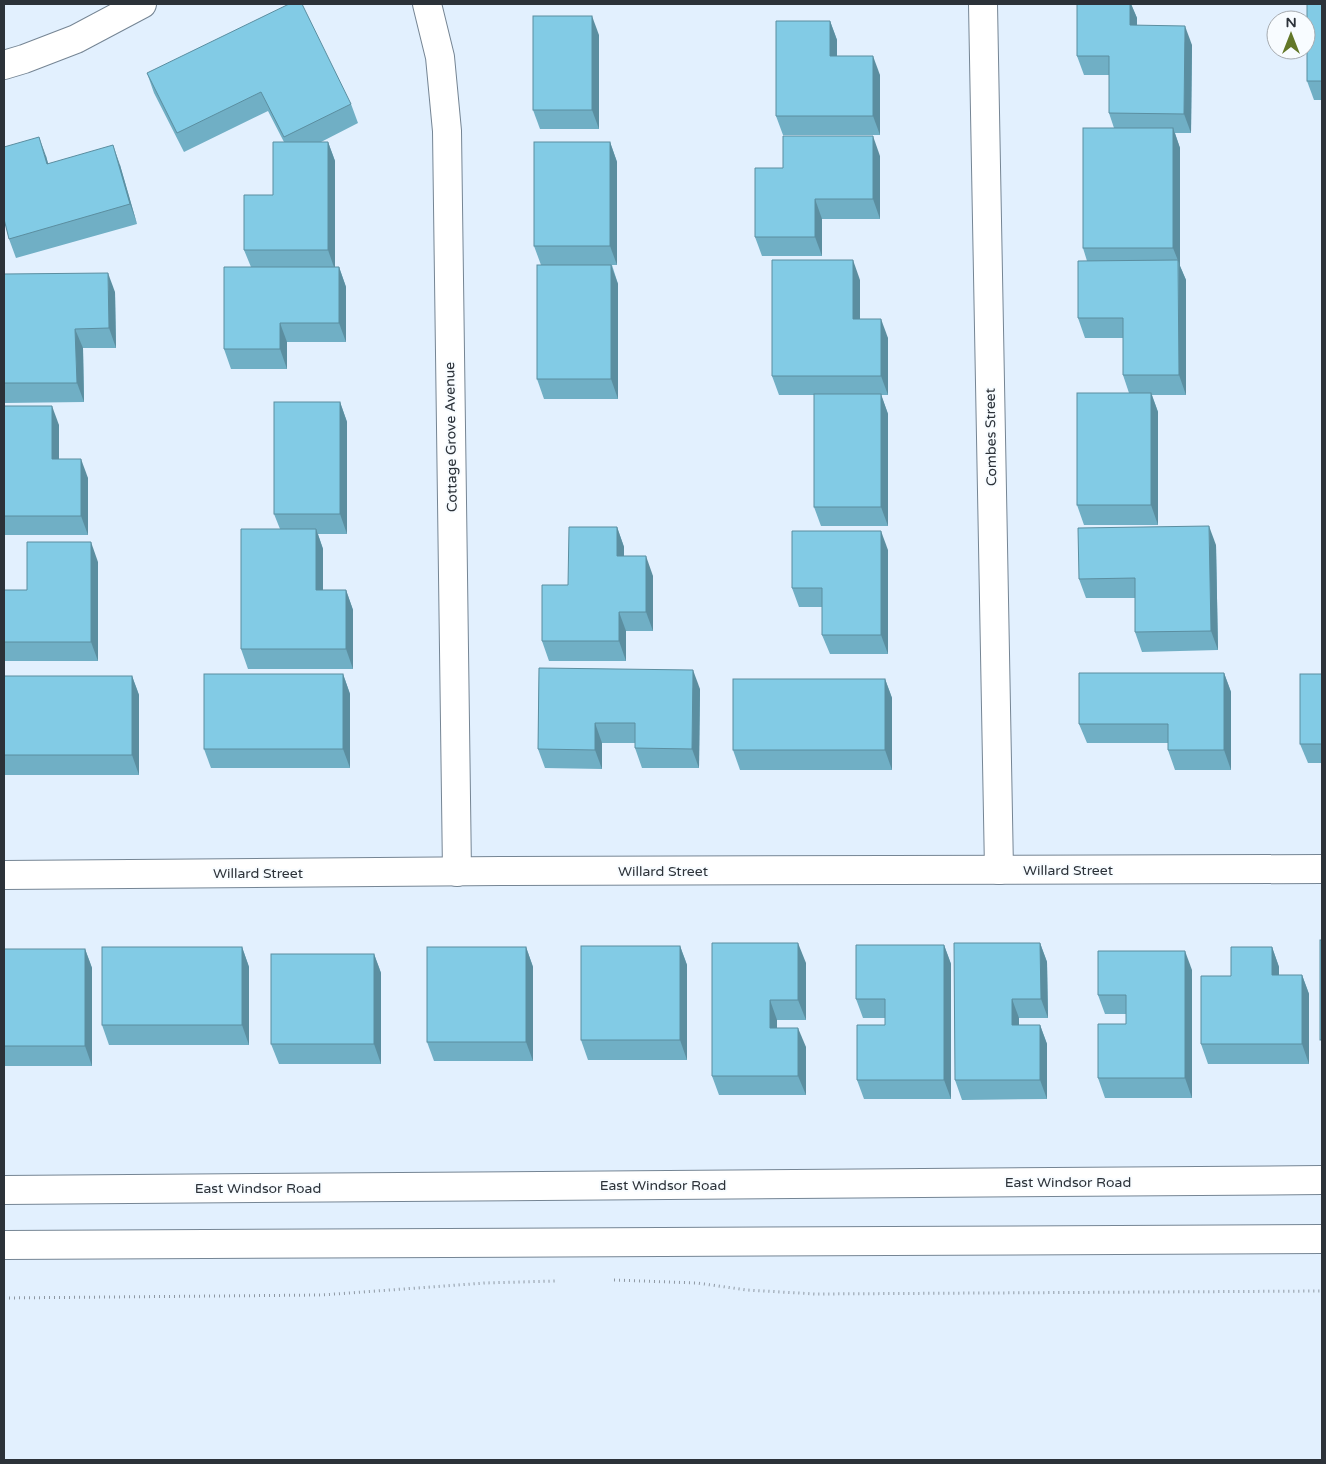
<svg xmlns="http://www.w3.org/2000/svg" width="1326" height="1464" viewBox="0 0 1326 1464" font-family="'Varela Round',sans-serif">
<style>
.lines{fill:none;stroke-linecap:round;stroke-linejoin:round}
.street-casing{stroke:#758594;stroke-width:30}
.secondary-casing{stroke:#758594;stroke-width:30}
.path{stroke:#8e98a3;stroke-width:3;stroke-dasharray:1 4;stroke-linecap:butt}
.street{stroke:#fff;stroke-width:28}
.secondary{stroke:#fff;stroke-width:28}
.wall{fill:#70afc5}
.shaded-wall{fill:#5b8ea0}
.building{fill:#82cbe5;stroke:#5b8ea0}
.labels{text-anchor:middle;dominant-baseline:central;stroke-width:4;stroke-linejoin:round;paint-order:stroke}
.street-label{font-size:14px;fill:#2c3239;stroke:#f8fcff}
</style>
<rect width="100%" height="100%" fill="#e2f0fe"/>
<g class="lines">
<defs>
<g id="street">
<path d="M427 4 440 57 447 131 457 872"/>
<path d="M983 4 999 870"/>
<path d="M4 65 24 59 76 39 142 4"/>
<path d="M4 875 501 871 1322 869"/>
</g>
<g id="secondary">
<path d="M4 1190 1322 1180"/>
<path d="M4 1245 1322 1239"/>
</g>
</defs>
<!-- street casing -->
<use href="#street" class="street-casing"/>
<!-- secondary casing -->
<use href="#secondary" class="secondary-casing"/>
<!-- path -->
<g class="path">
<path d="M614 1280 697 1283 747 1290 815 1294 1322 1291"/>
<path d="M4 1298 322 1295 485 1283 555 1281"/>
</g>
<!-- street -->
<use href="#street" class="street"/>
<!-- secondary -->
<use href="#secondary" class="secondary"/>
</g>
<!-- wall -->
<g class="wall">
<path d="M1077 4H1131L1137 18V25L1192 45 1191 133H1175L1180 148V266L1186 280V395H1152L1158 412V525H1084L1077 505 1129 393 1123 375V338H1085L1078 318 1087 261 1083 248 1114 128 1109 113V75H1084L1077 56Z"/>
<path d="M1322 4V100H1314L1307 81Z"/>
<path d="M830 21 837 40V56L880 75V135H783L776 116Z"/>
<path d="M599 35V129H540L533 110Z"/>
<path d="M147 73 351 104 358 123 321 142H328L335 161V267H339L346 287V342H287V369H231L224 349 251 267 244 250 273 195 284 142 268 111 184 152 154 93Z"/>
<path d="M610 142 617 162V265H612L618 284V399H544L537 379 541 265 534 246Z"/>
<path d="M46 156 48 164 120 165 137 224 16 258 9 239Z"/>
<path d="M880 156V219H822V256H762L755 237 783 168Z"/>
<path d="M4 274 115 292 116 348H83L84 402 4 403Z"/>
<path d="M860 280V319L888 338V395H881L888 414V526H821L814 507V395H779L772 376Z"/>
<path d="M340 402 347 422V534H318L323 549V590H346L353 610V669H248L241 649 280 529 274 514Z"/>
<path d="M4 406 59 425V459L88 478V535H4Z"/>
<path d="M617 527 624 547V556L653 576V631H626V661H549L542 641 568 585Z"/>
<path d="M1216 545 1218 650 1142 652 1135 632V598H1086L1079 579Z"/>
<path d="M888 550V654H830L822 635V607H799L792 588Z"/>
<path d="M98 562V661H4V590H27Z"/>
<path d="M539 668 700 689 699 768H642L635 748V743H602V769L545 768 538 749Z"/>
<path d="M1224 673 1231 692V770H1175L1168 750V743H1087L1079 724Z"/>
<path d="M343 674 350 694V768H211L204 749Z"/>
<path d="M1322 674V763H1308L1300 744Z"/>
<path d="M4 676H132L139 695V775H4Z"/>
<path d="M885 679 892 698V770H740L733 750Z"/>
<path d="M712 943 806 963V1020H777V1028L806 1047V1095H719L712 1076Z"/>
<path d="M1040 943 1047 962 1048 1018H1019V1025H1040L1047 1044V1099L962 1100 955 1080Z"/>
<path d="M944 945 951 964V1099H864L857 1080 885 1025V1018H863L856 999Z"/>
<path d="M680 946 687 965V1060H588L581 1040Z"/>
<path d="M242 947 249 967V1045H109L102 1025Z"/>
<path d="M526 947 533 967V1061H434L427 1042Z"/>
<path d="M1272 947 1279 967V975H1302L1309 994V1064H1208L1201 1044 1231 976Z"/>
<path d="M4 949H85L92 968V1066H4Z"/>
<path d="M374 954 381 973V1064H279L271 1044Z"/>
<path d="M1192 970V1098H1105L1098 1078 1126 1024V1014H1105L1098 995Z"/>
</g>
<!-- shaded-wall -->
<g class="shaded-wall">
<path d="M1130 4H1131L1137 18V44L1130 25Z"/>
<path d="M592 16 599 35V129L592 110Z"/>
<path d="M830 21 837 40V75L830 56Z"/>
<path d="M1185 26 1192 45 1191 133 1184 114Z"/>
<path d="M873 56 880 75V135L873 116Z"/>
<path d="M1173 128 1180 148V266L1186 280V395L1179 375V263L1173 248Z"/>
<path d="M873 136 880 156V219L873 199Z"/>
<path d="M39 137 46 156 54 184 47 164Z"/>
<path d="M328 142 335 161V270L328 250Z"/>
<path d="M610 142 617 162V265L610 246Z"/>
<path d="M113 145 120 165 137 224 130 204Z"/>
<path d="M815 199 822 219V256L815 237Z"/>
<path d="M853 260 860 280V338L853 319Z"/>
<path d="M611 265 618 284V399L611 379Z"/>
<path d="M339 267 346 287V342L339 323Z"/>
<path d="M108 273 115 292 116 348 109 328Z"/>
<path d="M881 319 888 338V395L881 376Z"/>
<path d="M280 323 287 342V369L280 349Z"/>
<path d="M75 329 83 348 84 402 77 383Z"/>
<path d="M1151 393 1158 412V525L1151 505Z"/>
<path d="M881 394 888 414V526L881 507Z"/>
<path d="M340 402 347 422V534L340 514Z"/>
<path d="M52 406 59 425V478L52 459Z"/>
<path d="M81 459 88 478V535L81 516Z"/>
<path d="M1209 526 1216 545 1218 650 1211 631Z"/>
<path d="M617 527 624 547V576L617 556Z"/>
<path d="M316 529 323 549V610L316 590Z"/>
<path d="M881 531 888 550V654L881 635Z"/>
<path d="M91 542 98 562V661L91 642Z"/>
<path d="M646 556 653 576V631L646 612Z"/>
<path d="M346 590 353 610V669L346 649Z"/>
<path d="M619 612 626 631V661L619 641Z"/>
<path d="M693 670 700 689 699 768 692 749Z"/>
<path d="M1224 673 1231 692V770L1224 750Z"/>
<path d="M343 674 350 694V768L343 749Z"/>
<path d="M132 676 139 695V775L132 755Z"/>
<path d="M885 679 892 698V770L885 750Z"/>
<path d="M595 723 602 743V769L595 750Z"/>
<path d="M798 943 806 963V1020L798 1000Z"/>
<path d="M1040 943 1047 962 1048 1018 1041 999Z"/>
<path d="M944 945 951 964V1099L944 1080Z"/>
<path d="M680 946 687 965V1060L680 1040Z"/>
<path d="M242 947 249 967V1045L242 1025Z"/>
<path d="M526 947 533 967V1061L526 1042Z"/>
<path d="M1272 947 1279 967V994L1272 975Z"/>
<path d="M85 949 92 968V1066L85 1046Z"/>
<path d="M1185 951 1192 970V1098L1185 1078Z"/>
<path d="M374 954 381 973V1064L374 1044Z"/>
<path d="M1302 975 1309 994V1064L1302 1044Z"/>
<path d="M1012 999 1019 1018V1044L1012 1025Z"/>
<path d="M770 1000 777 1020V1047L770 1028Z"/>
<path d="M1040 1025 1047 1044V1099L1040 1080Z"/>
<path d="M798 1028 806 1047V1095L798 1076Z"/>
</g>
<!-- building -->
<g class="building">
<path d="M289 4H302L351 104 284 137 261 92 177 133 147 73Z"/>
<path d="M1077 4H1130V25L1185 26 1184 114 1109 113V56H1077Z"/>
<rect x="1307" y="4" width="15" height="77"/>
<rect x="533" y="16" width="59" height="94"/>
<path d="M776 21H830V56H873V116H776Z"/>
<rect x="1083" y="128" width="90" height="120"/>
<path d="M783 136H873V199H815V237H755V168H783Z"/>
<path d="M39 137 47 164 113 145 130 204 9 239 4 219V147Z"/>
<path d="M273 142H328V250H244V195H273Z"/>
<rect x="534" y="142" width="76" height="104"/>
<path d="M772 260H853V319H881V376H772Z"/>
<path d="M1178 260 1179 375H1123V318H1078V261Z"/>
<rect x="537" y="265" width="74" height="114"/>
<path d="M224 267H339V323H280V349H224Z"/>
<path d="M108 273 109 328 75 329 77 383H4V274Z"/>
<rect x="1077" y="393" width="74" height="112"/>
<rect x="814" y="394" width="67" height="113"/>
<rect x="274" y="402" width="66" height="112"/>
<path d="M4 406H52V459H81V516H4Z"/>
<path d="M1209 526 1211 631 1135 632V578L1079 579 1078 528Z"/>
<path d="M569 527H617V556H646V612H619V641H542V585H568Z"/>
<path d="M241 529H316V590H346V649H241Z"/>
<path d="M792 531H881V635H822V588H792Z"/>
<path d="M27 542H91V642H4V590H27Z"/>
<path d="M539 668 693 670 692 749 635 748V723H595V750L538 749Z"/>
<path d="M1079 673H1224V750H1168V724H1079Z"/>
<rect x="204" y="674" width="139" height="75"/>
<rect x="1300" y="674" width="22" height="70"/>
<rect x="4" y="676" width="128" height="79"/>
<rect x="733" y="679" width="152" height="71"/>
<rect x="1320" y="940" width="2" height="100"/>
<path d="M712 943H798V1000H770V1028H798V1076H712Z"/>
<path d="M954 943H1040L1041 999H1012V1025H1040V1080H955Z"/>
<path d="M856 945H944V1080H857V1025H885V999H856Z"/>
<rect x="581" y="946" width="99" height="94"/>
<rect x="102" y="947" width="140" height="78"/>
<rect x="427" y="947" width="99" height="95"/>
<path d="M1231 947H1272V975H1302V1044H1201V976H1231Z"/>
<rect x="4" y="949" width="81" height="97"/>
<path d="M1098 951H1185V1078H1098V1024H1126V995H1098Z"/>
<rect x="271" y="954" width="103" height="90"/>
</g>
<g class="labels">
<!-- street labels -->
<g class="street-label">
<text transform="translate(451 437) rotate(-91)">Cottage Grove Avenue</text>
<text transform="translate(991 437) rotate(-91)">Combes Street</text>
<text x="1068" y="870">Willard Street</text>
<text x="663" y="871">Willard Street</text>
<text x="258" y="873">Willard Street</text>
<text x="1068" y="1182">East Windsor Road</text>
<text x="663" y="1185">East Windsor Road</text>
<text x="258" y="1188">East Windsor Road</text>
</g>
</g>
<!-- border -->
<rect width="1326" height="1464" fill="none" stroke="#2c3239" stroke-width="10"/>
<!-- north arrow -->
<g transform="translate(1291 35)"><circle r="24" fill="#f8fcff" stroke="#a6abb0"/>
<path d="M0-4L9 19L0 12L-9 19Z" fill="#627728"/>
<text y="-8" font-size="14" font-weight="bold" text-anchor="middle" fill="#2c3239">N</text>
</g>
</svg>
